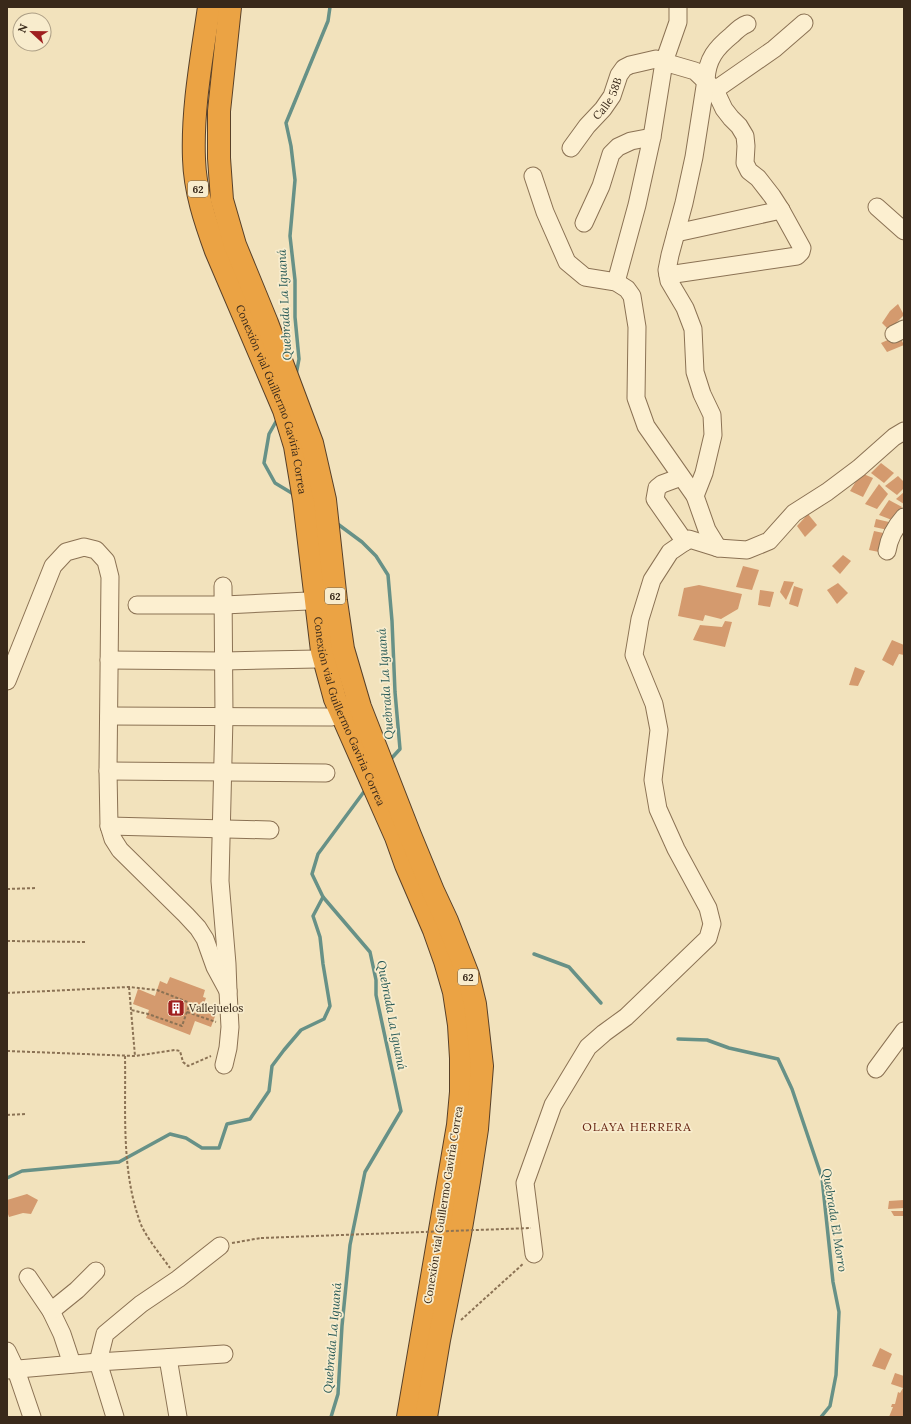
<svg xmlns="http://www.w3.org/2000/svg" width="911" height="1424" viewBox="0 0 911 1424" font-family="Lora,serif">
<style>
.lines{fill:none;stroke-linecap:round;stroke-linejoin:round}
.stream{stroke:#679187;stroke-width:3.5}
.building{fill:#d49a6e}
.minor-casing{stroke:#8b7254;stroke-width:19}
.highway-casing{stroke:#584029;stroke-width:24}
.path{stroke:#8b7254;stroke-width:2;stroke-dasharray:3 2;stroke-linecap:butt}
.minor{stroke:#fcefd0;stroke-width:17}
.highway{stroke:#eba344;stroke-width:22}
.path-bridge{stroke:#8b7254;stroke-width:2;stroke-dasharray:3 2;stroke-linecap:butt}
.labels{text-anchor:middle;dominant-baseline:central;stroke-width:3.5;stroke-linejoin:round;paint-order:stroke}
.shield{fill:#f8eccd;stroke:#726450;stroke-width:1}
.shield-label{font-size:10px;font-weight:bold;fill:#39291a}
.street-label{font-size:11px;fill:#39291a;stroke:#f8eccd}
.poi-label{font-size:11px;fill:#39291a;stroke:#f8eccd;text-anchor:start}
.water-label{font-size:12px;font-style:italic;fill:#285a57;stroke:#f8eccd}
.neighbourhood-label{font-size:12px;letter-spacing:1px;fill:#692816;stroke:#f8eccd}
</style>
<rect width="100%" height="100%" fill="#f2e2bc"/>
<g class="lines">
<!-- stream -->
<g class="stream">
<path d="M296 375 299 359 295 317V280L290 236 295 180 291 146 286 123 328 21 330 7"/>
<path d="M278 418 269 434 264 463 275 483 295 495"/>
<path d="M335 522 362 542 376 556 388 575 392 621 395 692 400 749 389 761"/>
<path d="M534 954 569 967 601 1003"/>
<path d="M678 1039 707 1040 729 1048 778 1059 792 1089 822 1178 833 1282 839 1312 836 1375 830 1406 821 1417"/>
<path d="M7 1178 22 1171 119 1162 170 1134 186 1138 202 1148H219L227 1124 250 1119 269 1091 272 1066 284 1050 301 1030 324 1019 330 1006 323 964 320 937 313 916 323 897"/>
<path d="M331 1417 338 1394 342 1326 350 1245 365 1172 401 1111 376 995V980L370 952 323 897 312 874 318 854 366 789"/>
</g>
</g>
<!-- building -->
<g class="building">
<path d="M898 304 904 315 889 330 882 323 890 311Z"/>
<path d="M899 335 904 345 887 352 881 343Z"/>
<path d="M881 463 894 473 884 483 871 473Z"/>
<path d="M861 473 873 478 863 497 850 491Z"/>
<path d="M898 476 904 482V488L897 495 885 486Z"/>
<path d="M879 484 888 494 877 509 865 504Z"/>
<path d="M904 492V504L896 499Z"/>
<path d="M889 500 902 507 892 520 879 515Z"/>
<path d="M808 514 817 525 805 537 797 526Z"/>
<path d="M876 519 889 522 888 530 874 527Z"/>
<path d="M874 531 888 534 884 553 869 550Z"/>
<path d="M843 555 851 561 840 574 832 566Z"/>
<path d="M743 566 759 570 752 590 736 587Z"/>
<path d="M784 581 794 582 786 600 780 592Z"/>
<path d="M838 583 848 593 837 604 827 590Z"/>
<path d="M699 585 742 594 738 609 721 619 705 615 703 621 678 616 684 588Z"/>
<path d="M794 586 803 589 798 607 789 604Z"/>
<path d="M760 590 774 592 770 607 758 605Z"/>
<path d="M725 621 732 622 725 647 693 640 700 625 722 627Z"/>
<path d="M892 640 904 645V655L899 654 893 666 882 660Z"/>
<path d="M855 667 865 671 858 686 849 685Z"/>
<path d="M170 977 205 990 203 997 206 998 203 1006 217 1011 211 1027 195 1021 190 1035 146 1018 149 1010 133 1004 138 989 155 996 160 981 167 984Z"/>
<path d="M27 1194 38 1200 31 1214 23 1213 9 1217 7 1211V1200Z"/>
<path d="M904 1200V1208L888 1209 889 1201Z"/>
<path d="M891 1211H904V1216H894Z"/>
<path d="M880 1348 892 1354 885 1370 872 1366Z"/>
<path d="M895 1373 904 1376V1417H889L893 1407H891L892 1404H895L898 1392 900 1393 903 1388 891 1384Z"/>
</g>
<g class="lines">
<defs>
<g id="minor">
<path d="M715 90 774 49 804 23"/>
<path id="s1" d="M571 148 587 126 603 109 612 96 619 75 624 68 630 65 656 59 664 62 678 22V7"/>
<path d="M533 176 545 212 567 262 585 277 616 282 627 289 632 296 637 327 636 398 646 426 695 496 707 530 718 548"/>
<path d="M877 207 904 231"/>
<path d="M584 223 601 186 611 154 618 147 631 141 652 137"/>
<path d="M676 233 781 210"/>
<path d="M616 282 637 205 652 137 664 62 695 71 715 90 724 109 731 118 739 126 745 136 746 146 745 163 749 171 758 178 772 196 781 210 802 248 801 252 797 256 668 275"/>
<path d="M894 334 904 329"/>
<path d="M681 477 662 484 657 488 655 499 685 542"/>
<path d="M695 496 704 473 713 435 712 415 702 394 695 372 693 329 685 308 669 281 667 270 670 255 684 203 694 157 706 80C707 59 716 48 732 35 737 30 741 26 747 24"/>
<path d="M887 551C889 538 895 527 904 517"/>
<path d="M223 586 224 717 220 881 227 964 228 991 230 1027 228 1048 224 1065"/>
<path d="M137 605H224L308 601"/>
<path d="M109 660 224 661 317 659"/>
<path d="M7 681 53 566 66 552 84 547 96 550 106 561 110 577 108 771 109 826 113 839 120 850 186 915 198 928 205 939 215 967 228 991"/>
<path d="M109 716 332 717"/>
<path d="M108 771 326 773"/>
<path d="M109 826 270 830"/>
<path d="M876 1069 904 1031"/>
<path d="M534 1254 525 1183 553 1105 588 1047 604 1033 626 1017 708 938 712 924 708 908 676 849 658 809 653 780 659 730 654 704 634 655 640 619 652 580 670 552 689 539 718 548 747 550 769 541 794 513 827 492 859 468 894 437 904 431"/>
<path d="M28 1277 51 1311 62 1334 72 1364"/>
<path d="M51 1311 77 1290 96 1271"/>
<path d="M7 1351 16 1370 32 1417"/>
<path d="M168 1358 178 1417"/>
<path d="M7 1370 98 1362 224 1354"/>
<path d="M115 1417 98 1362 105 1334 141 1304 178 1279 220 1246"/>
</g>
<g id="highway">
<path id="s2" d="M209 7C202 57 192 108 194 159 195 191 205 221 216 251L284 410 295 446 304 500 322 651 335 699 396 837 406 865 434 930 445 961 454 992 459 1025 461 1058V1092L458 1125 408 1417"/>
<path d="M230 7 219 111V158L222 200 235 245 267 323 312 443 325 500 336 601 343 649 360 707 410 835 433 891 447 921 468 975 475 1004 482 1066 477 1129 469 1181 460 1234 439 1340 426 1417"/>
</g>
</defs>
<!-- minor casing -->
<use href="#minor" class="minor-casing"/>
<!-- highway casing -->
<use href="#highway" class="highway-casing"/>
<!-- path -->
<g class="path">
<path d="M7 889 36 888"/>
<path d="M7 941 87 942"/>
<path d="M129 987 135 1056"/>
<path d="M7 993 129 987 157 990 190 1003 182 1026 148 1014 131 1010"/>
<path d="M187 1012 216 1022"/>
<path d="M7 1051 135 1056 175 1050 180 1051 183 1062 188 1066 211 1056"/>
<path d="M125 1056C126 1110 121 1167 139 1219 143 1234 161 1255 170 1268"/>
<path d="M7 1115 25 1114"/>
<path d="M232 1243 261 1238"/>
<path d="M461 1320 524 1263"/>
</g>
<!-- minor -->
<use href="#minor" class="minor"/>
<!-- highway -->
<use href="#highway" class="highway"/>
<!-- path-bridge -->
<path class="path-bridge" d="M261 1238 531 1228"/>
</g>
<!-- icons -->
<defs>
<symbol id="building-square" viewBox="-11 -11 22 22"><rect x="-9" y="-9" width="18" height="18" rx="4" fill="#9f1f1f" stroke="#f8eccd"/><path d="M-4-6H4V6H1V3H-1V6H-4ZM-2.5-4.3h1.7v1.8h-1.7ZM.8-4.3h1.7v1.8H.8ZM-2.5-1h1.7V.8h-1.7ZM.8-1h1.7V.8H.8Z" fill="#fff"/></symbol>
</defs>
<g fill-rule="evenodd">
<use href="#building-square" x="166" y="998" width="20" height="20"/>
</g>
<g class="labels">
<!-- shield labels -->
<g class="shield">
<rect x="188" y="181" width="20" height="16" rx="3"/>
<rect x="325" y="588" width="20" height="16" rx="3"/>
<rect x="458" y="969" width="20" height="16" rx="3"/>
</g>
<g class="shield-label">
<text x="198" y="189">62</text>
<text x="335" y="596">62</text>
<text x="468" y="977">62</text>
</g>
<!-- street labels -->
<g class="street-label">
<text stroke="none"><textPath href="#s1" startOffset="62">Calle 58B</textPath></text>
<text stroke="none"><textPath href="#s2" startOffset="407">Conexión vial Guillermo Gaviria Correa</textPath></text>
<text stroke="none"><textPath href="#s2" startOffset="731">Conexión vial Guillermo Gaviria Correa</textPath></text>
<text transform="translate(443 1205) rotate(-81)">Conexión vial Guillermo Gaviria Correa</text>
</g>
<!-- poi labels -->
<g class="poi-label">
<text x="189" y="1008">Vallejuelos</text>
</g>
<!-- water labels -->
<g class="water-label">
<text transform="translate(284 305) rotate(-93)">Quebrada La Iguaná</text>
<text transform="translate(385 684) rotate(-94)">Quebrada La Iguaná</text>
<text transform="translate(392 1015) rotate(79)">Quebrada La Iguaná</text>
<text transform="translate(835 1220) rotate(81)">Quebrada El Morro</text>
<text transform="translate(332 1338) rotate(-85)">Quebrada La Iguaná</text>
</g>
<!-- neighbourhood labels -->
<g class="neighbourhood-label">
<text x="637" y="1126">OLAYA HERRERA</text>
</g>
</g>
<!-- border -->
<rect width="911" height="1424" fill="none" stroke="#39291a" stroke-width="16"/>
<!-- north arrow -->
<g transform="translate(32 32) rotate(292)"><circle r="19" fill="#f8eccd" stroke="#ac9e85"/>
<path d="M0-3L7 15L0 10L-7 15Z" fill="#9f1f1f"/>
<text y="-6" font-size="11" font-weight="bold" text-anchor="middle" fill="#39291a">N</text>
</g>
</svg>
